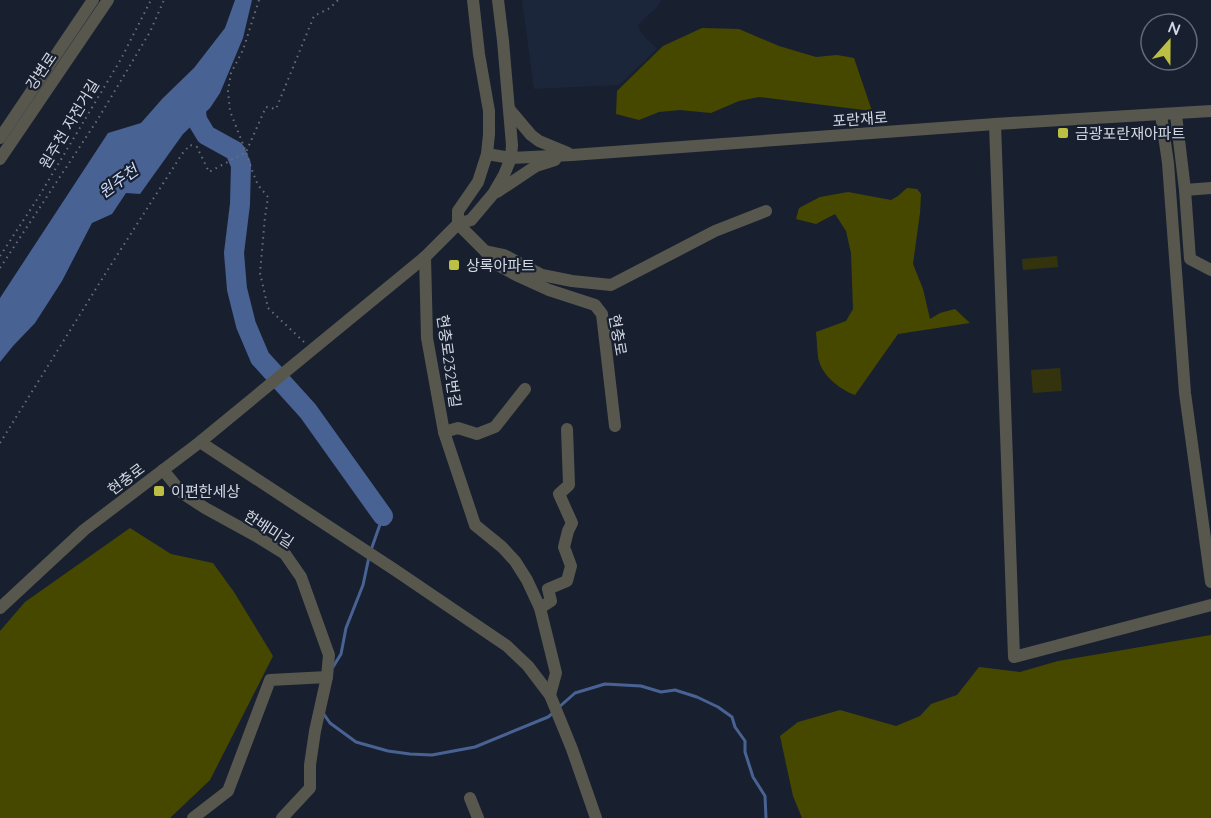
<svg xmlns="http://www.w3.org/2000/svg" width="1211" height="818" viewBox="0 0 1211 818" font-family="Quicksand,'Noto Sans KR',sans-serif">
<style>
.built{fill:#1c263b}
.green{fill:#33340e}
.forest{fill:#474800}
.water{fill:#496294}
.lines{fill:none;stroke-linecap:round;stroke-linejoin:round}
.stream{stroke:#496294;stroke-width:3}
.river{stroke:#496294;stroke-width:20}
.path{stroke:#686f7c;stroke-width:2;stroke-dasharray:1.5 4.5;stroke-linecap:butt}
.minor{stroke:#57574e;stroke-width:12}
.poi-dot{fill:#bcbf43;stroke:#18202f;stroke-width:2}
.labels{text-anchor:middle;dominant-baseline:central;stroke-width:4.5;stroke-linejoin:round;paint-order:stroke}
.street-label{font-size:15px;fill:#d3d8e3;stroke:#18202f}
.poi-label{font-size:15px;fill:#d3d8e3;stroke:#18202f;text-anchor:start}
.water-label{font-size:16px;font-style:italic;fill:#cdddfc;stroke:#18202f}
</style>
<rect width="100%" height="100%" fill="#18202f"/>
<!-- built -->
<path class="built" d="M522 0H661L659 5 638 25 641 33 657 49 619 85 534 89Z"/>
<!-- green -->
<g class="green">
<path d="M1057 256 1058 267 1023 270 1022 259Z"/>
<path d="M1060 368 1062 391 1033 393 1031 370Z"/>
</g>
<!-- forest -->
<g class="forest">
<path d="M702 28 739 29 779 46 816 57 837 55 854 58 872 111 759 97 739 101 711 113 680 110 659 112 639 120 616 114 617 91 663 46Z"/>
<path d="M907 188 917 189 921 194 920 213 913 264 923 289 930 319 940 313 955 309 970 323 898 334 855 395C839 389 821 375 818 357 817 349 817 340 816 332L846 321 853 309 851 253 846 231 835 214 816 224 796 219 799 208 820 197 848 192 891 200 898 196Z"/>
<path d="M130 528 171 554 213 563 234 592 273 656 210 780 170 818H0V631L25 602Z"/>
<path d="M1211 635V818H802L793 796 780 736 798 722 840 710 896 726 920 716 931 704 957 695 979 667 1020 672 1058 661Z"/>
</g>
<!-- water -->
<path class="water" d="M235 0H252L243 38 220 93 210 108 183 134 140 194 126 193 112 214 92 223 62 281 35 323 13 346 0 362V298L108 133 141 123 163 98 194 68 225 28Z"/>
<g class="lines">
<!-- stream -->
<g class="stream">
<path d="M371 550 383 516"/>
<path d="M333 667 341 654 346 628 363 585 369 557"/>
<path d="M558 708 575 693 605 684 641 686 661 692 675 690 697 697 718 707 732 717 735 727 745 741V752L753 777 765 796 766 818"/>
<path d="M323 713 330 723 356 742 388 751 410 754 432 755 475 747 548 717 553 713"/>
</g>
<!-- river -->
<path class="river" d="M194 95 197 120 206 135 235 151 241 165 240 204 234 253 237 289 246 325 260 358 308 411 383 516"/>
<!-- path -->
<g class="path">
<path d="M259 0 243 50 231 73 228 91 230 111 246 152 253 173 258 185 268 197 265 217 260 273 268 308 304 342"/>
<path d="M0 256 38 198 121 59 151 0"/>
<path d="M0 268 98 119 150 32 164 0"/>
<path d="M0 443 107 271 182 154 190 145 197 147 209 172 246 152 266 107 276 109 314 16 330 8 338 0"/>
</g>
<!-- minor -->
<g class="minor">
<path d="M473 0 479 54 489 111V134L487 154 478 182 458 211V224L485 251 494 263 516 275 549 290 595 305 602 314 615 426"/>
<path d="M509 109 531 135 539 141 568 153"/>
<path d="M1161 115 1168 163 1185 393 1211 582"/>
<path d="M1176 115 1185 190 1190 259 1211 270"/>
<path d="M995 124 1014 657 1211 605"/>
<path d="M0 138 93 0"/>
<path d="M487 154 511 158 572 155 995 124 1211 111"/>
<path d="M0 159 108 0"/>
<path d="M1185 190 1211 188"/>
<path d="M497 192 536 166 555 160"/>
<path d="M485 251 504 255 542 275 572 281 611 285 715 231 766 211"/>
<path d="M425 257 427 338 444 432 475 525 502 547 515 561 527 580 540 608 556 673 550 695"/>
<path d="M444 432 458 428 477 434 495 427 525 389"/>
<path d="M200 442 395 570 507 646 528 666 550 695 572 749 596 818"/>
<path d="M163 470 182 493 205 508 256 536 285 554 301 577 329 655 327 677 315 731 310 765V788L282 818"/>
<path d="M0 608 84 530 200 442 425 257 458 224 471 220 493 194 504 175 511 158 512 145 503 41 498 0"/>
<path d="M540 608 551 601 548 589 567 581 571 566 564 547 568 531 572 523 559 494 569 485 567 429"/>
<path d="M470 798 478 818"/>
<path d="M193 818 228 791 270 680 327 677"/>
</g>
</g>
<!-- markers -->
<g class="poi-dot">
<rect x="1057" y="127" width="12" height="12" rx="3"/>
<rect x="448" y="259" width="12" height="12" rx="3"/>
<rect x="153" y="485" width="12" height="12" rx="3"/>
</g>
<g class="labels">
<!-- street labels -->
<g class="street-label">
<text transform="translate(41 71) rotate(-56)">강변로</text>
<text transform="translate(860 119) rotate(-4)">포란재로</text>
<text transform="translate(69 124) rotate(-59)">원주천 자전거길</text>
<text transform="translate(618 335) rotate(80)">현충로</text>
<text transform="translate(449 361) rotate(82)">현충로232번길</text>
<text transform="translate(126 479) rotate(-37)">현충로</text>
<text transform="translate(269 529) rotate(33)">한배미길</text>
</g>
<!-- poi labels -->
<g class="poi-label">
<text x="1075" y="133">금광포란재아파트</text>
<text x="466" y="265">상록아파트</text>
<text x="171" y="491">이편한세상</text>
</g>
<!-- water labels -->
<g class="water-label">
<text transform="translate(118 181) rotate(-36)">원주천</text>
</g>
</g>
<!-- north arrow -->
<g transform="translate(1169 42) rotate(21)"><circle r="28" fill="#18202f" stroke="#636a77" stroke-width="1.5"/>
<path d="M0-4.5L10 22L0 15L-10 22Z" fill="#bcbf43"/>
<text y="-9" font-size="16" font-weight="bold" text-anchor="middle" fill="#d3d8e3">N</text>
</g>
</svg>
